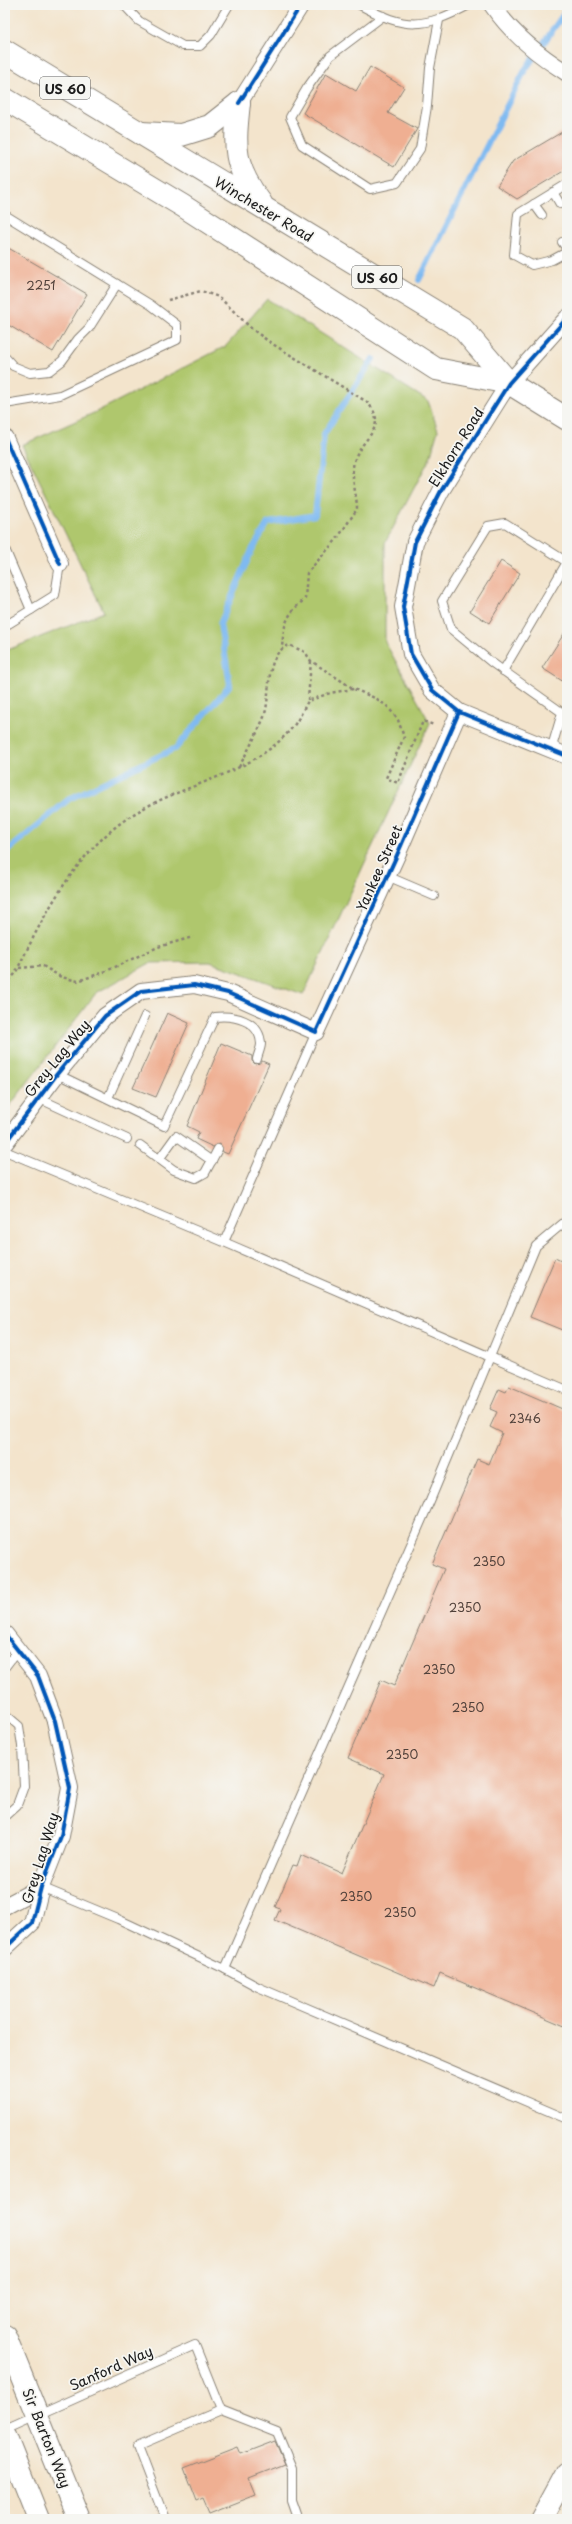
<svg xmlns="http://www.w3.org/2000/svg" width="572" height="2524" viewBox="0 0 572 2524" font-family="'Playpen Sans',sans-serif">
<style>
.green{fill:#afc76d;stroke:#667244}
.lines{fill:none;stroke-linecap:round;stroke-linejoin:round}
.stream{stroke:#7fbaf1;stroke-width:6}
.building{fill:#efaf92}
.lane-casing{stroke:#888074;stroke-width:10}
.street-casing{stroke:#888074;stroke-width:18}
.secondary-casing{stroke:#888074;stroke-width:24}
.highway-casing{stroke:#888074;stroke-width:24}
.path{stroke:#888074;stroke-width:2.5;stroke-dasharray:3 3;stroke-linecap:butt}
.lane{stroke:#fff;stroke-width:8}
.street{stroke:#fff;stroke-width:16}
.secondary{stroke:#fff;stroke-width:22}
.highway{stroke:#fff;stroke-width:22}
.cycleway-casing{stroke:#f6f6f2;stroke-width:6}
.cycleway{stroke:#0057b8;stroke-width:4}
.labels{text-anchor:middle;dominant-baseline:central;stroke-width:3.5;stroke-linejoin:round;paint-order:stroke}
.number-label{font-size:12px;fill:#51413a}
.shield{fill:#f6f6f2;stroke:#5d5d5c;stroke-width:1}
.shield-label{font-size:13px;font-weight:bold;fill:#1c1c1c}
.street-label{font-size:14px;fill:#1c1c1c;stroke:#f6f6f2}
</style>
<rect width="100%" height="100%" fill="#f6f6f2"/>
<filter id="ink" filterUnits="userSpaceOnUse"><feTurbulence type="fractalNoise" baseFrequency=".025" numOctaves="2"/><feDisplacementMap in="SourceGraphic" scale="8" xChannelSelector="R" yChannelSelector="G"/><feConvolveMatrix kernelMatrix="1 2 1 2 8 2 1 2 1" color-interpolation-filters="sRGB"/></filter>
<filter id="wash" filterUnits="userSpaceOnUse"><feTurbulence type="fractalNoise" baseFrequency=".012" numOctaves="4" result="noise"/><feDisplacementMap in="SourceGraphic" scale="16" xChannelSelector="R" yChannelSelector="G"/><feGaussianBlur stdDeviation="0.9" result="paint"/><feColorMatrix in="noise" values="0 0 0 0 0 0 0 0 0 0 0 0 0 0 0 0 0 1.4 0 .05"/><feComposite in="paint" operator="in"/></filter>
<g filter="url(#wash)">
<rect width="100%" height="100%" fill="#f3e4cc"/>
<!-- green -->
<path class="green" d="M267 299 428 401 438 430 430 458 385 543V642L430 723 303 995 210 962 150 963 96 993 5 1112V651L104 612 22 445 96 412 226 346Z"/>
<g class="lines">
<!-- stream -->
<g class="stream">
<path d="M419 280 525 70 567 9"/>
<path d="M5 853 69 799 176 748 230 685 220 624 252 550 268 523 315 515 324 434 373 359"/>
</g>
</g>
<g id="blocks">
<!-- building -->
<g class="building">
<path d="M370 67 404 87 388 113 417 129 394 167 303 113 326 73 356 91Z"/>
<path d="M567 129V169L517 199 497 186 513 161Z"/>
<path d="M5 246 87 294 53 352 5 323Z"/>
<path d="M501 561 520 573 489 623 470 611Z"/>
<path d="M567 629V684L542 668Z"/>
<path d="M167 1013 189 1023 156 1097 133 1088Z"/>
<path d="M221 1043 252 1056V1061L255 1064 262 1061 269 1064 228 1154 223 1152 220 1144 213 1147 196 1139 199 1132 187 1126Z"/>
<path d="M555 1258 567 1264V1332L530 1317Z"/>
<path d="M509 1386 567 1411V2027L440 1973 434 1988 275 1920 280 1909 275 1907 293 1865 297 1866 301 1855 342 1873 384 1774 348 1758 381 1680 394 1686 444 1569 432 1564 477 1459 489 1464 502 1433 490 1427 497 1412 490 1409 499 1389 506 1392Z"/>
<path d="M275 2441 285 2464 249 2478 256 2495 210 2513 204 2499 197 2502 184 2468 238 2447 241 2454Z"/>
</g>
</g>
</g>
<g filter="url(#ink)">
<use href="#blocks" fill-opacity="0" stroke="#888074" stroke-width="1"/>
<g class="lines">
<defs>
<g id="lane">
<path d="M124 5 139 21 183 46H200L211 35 229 5"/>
<path d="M360 5C406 30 423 29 469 5"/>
<path d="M383 16 330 56 307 88 290 117 302 145 370 189 397 183 420 149 427 106 430 68 439 20"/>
<path d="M567 184 518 214 514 255 532 265 552 260 567 252"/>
<path d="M553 192 560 204"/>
<path d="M534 204 542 215"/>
<path d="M5 215 151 305 177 325V340L60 395 5 404"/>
<path d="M562 242 567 249"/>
<path d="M5 357 13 366 30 373 49 371 62 361 78 339 89 328 117 284"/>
<path d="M5 549 31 610"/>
<path d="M567 562 505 523 488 526 442 601 451 629 491 662 567 716"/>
<path d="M5 626 55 595 60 564"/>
<path d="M503 671 567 562"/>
<path d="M551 750 562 713"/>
<path d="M387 876 434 896"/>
<path d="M57 1074 164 1126 215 1017C233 1015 260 1020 261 1044 261 1048 258 1054 257 1059"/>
<path d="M38 1098 127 1139"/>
<path d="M108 1098 145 1016"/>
<path d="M140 1145 174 1170 196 1178 205 1173 218 1149"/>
<path d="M5 1151 224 1242 316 1032"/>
<path d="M160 1158 176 1136 212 1161"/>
<path d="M224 1242 567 1390"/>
<path d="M5 1667 18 1650"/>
<path d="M5 1714 19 1726 22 1746 24 1786 17 1805 5 1816"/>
<path d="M41 1887 118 1919 225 1969 430 1501 536 1246 567 1220"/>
<path d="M225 1969 258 1987 567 2119"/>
<path d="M5 2430 195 2345 221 2410"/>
<path d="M165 2519 137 2446 221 2410 277 2432 292 2468V2502L298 2519"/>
</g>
<g id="street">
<path d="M492 5C511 33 538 55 567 73"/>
<path d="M239 103 301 5"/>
<path d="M567 318 509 383 441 491 415 542 403 607 411 654 432 690 459 712 567 756"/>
<path d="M5 438 60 564"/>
<path d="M5 1143 57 1074 105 1016 141 991 194 985 228 993 316 1032 397 855 459 712"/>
<path d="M5 1634 38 1676 55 1721 70 1788 61 1836 41 1887 32 1923 5 1948"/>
<path d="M5 1906 41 1887"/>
</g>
<g id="secondary">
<path d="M5 2336 79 2519"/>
<path d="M5 2436 38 2519"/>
</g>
<g id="highway">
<path d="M5 51 462 328 509 383 567 419"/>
<path d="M5 99 183 206 436 369 509 383"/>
<path d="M239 103C234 148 233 166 261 203"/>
<path d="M141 133 181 135 210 126 239 103"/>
<path d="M542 2519 567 2473"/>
</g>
</defs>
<!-- lane casing -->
<use href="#lane" class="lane-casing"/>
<!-- street casing -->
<use href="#street" class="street-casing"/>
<!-- secondary casing -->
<use href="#secondary" class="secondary-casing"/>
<!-- highway casing -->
<use href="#highway" class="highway-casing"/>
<!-- path -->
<g class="path">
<path d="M168 300 201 291 219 297 253 330 271 343 367 402C391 429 360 437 354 462 350 476 357 494 357 509L337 539 307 573 305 599C286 615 284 623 282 648"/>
<path d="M308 700 311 661"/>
<path d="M239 767C248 750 257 734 264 717 272 694 263 655 289 645L305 652 311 661 354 689 377 699 388 707 398 720 404 737 386 778 398 783 423 721 434 725"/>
<path d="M19 968 43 966 61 977 78 981 104 972 158 947 193 937"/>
<path d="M5 985 15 974C44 915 75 852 132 815 182 783 257 775 295 724 300 717 304 708 308 701L330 693 354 689"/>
</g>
<!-- lane -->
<use href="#lane" class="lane"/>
<!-- street -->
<use href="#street" class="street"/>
<!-- secondary -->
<use href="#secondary" class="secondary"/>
<!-- highway -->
<use href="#highway" class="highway"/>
<defs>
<g id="cycleway">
<path d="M239 103 301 5"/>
<path d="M567 318 509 383 441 491 415 542 403 607 411 654 432 690 459 712 567 756"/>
<path d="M5 438 60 564"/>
<path d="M5 1143 57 1074 105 1016 141 991 194 985 228 993 316 1032 397 855 459 712"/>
<path d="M5 1634 38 1676 55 1721 70 1788 61 1836 41 1887 32 1923 5 1948"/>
</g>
</defs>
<!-- cycleway casing -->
<use href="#cycleway" class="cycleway-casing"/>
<!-- cycleway -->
<use href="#cycleway" class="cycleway"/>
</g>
</g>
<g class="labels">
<!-- number labels -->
<g class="number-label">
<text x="41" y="285">2251</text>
<text x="525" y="1418">2346</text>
<text x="489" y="1561">2350</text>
<text x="465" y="1607">2350</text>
<text x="439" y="1669">2350</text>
<text x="468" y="1707">2350</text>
<text x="402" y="1754">2350</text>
<text x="356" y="1896">2350</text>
<text x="400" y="1912">2350</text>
</g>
<!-- shield labels -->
<g class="shield">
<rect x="40" y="77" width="50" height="22" rx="3"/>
<rect x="352" y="266" width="50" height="22" rx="3"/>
</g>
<g class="shield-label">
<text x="65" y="88">US 60</text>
<text x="377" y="277">US 60</text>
</g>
<!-- street labels -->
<g class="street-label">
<text transform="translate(264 209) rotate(31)">Winchester Road</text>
<text transform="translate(456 447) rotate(-58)">Elkhorn Road</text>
<text transform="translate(379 868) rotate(-66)">Yankee Street</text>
<text transform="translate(57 1058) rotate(-51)">Grey Lag Way</text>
<text transform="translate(40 1858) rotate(-73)">Grey Lag Way</text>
<text transform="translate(111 2368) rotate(-24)">Sanford Way</text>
<text transform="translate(47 2438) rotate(68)">Sir Barton Way</text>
</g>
</g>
<!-- margin -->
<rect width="572" height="2524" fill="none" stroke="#f6f6f2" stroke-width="20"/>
</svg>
